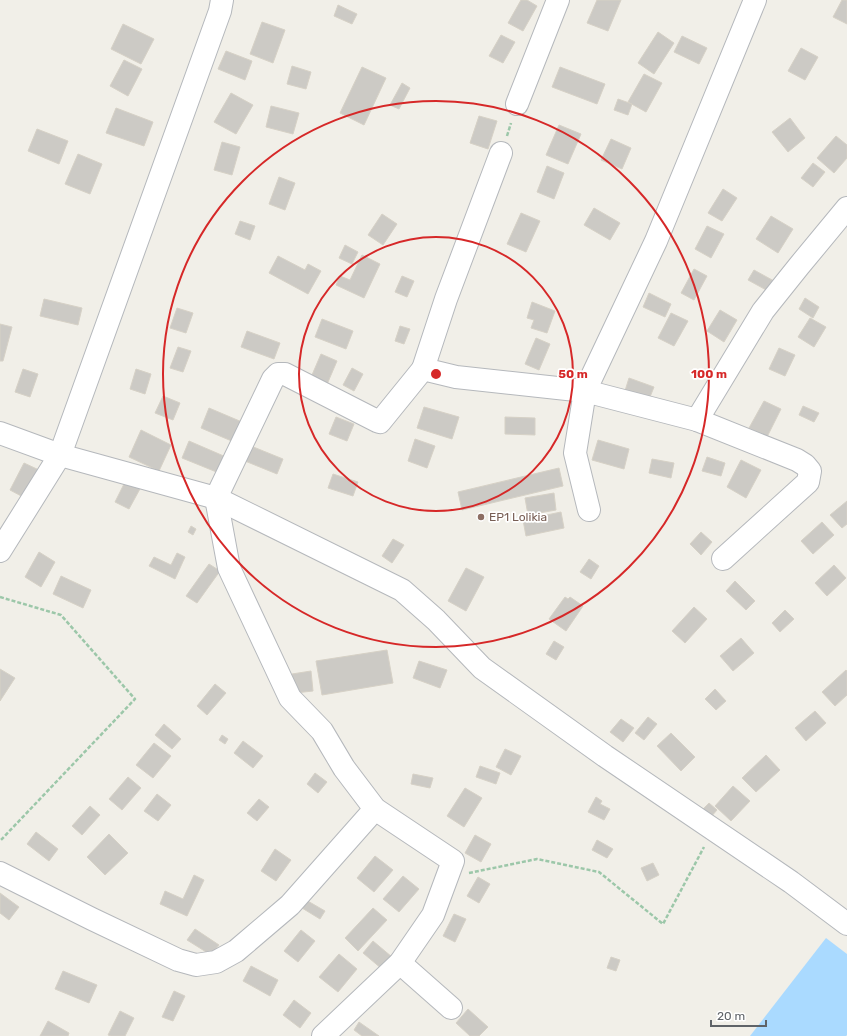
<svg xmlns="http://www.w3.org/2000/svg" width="847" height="1036" viewBox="0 0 847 1036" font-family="Rubik,sans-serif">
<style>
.water{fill:#aadaff}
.building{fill:#cccac5;stroke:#d6d1c6}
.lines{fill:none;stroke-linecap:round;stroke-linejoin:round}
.minor-casing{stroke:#b5b8bc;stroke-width:24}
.path{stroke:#9cc7a9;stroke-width:2.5;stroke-dasharray:4 2;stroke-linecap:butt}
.minor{stroke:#fff;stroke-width:22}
.ring{fill:none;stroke:#d62828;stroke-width:2}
.education-dot{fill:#8d6e63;stroke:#fff;stroke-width:1.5}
.labels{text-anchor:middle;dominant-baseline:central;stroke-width:3.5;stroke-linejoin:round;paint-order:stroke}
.education-label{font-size:12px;fill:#785e54;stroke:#fff;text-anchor:start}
.centre{fill:#d62828;stroke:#fff;stroke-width:2}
.ring-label{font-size:12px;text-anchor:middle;font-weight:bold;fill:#d62828;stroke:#fff;stroke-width:3.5;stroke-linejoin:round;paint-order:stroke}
</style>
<rect width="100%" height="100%" fill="#f1efe8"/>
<!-- water -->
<path class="water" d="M826 938 847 954V1035L846 1036H750Z"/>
<!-- building -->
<g class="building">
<path d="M521 0H527L537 6 523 31 508 23Z"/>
<path d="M597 0H621L608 31 587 23Z"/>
<path d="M842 0H847V24L833 17Z"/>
<path d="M338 5 357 14 352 24 334 16Z"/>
<path d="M262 22 285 30 273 63 250 54Z"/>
<path d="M123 24 154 39 141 64 111 49Z"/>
<path d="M658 32 674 43 654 74 638 63Z"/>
<path d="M501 35 515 42 503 63 489 56Z"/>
<path d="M682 36 707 48 699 64 674 52Z"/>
<path d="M801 48 818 57 805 80 788 71Z"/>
<path d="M226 51 252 61 245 80 218 69Z"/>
<path d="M124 60 142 69 128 96 110 86Z"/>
<path d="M292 66 311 72 306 89 287 84Z"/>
<path d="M362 67 386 78 364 125 340 113Z"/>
<path d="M560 67 605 84 597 104 552 87Z"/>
<path d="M644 74 662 83 646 112 628 102Z"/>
<path d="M402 83 410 88 399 109 390 105Z"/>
<path d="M231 93 253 105 236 134 214 122Z"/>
<path d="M618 99 632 104 628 115 614 110Z"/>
<path d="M271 106 299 113 293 134 266 127Z"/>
<path d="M116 108 153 122 144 146 106 133Z"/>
<path d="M479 116 497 121 488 149 470 143Z"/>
<path d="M790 118 805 138 788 152 772 132Z"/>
<path d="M559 125 581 134 568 164 546 155Z"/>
<path d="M37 129 68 141 59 164 28 151Z"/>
<path d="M836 136 847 145V158L834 173 817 158Z"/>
<path d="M611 139 631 148 622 169 601 160Z"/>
<path d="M222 142 240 147 232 175 214 170Z"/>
<path d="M78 154 102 164 90 194 65 184Z"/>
<path d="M813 163 825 172 813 187 801 178Z"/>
<path d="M547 166 564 173 554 199 537 192Z"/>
<path d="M279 177 295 183 285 210 269 204Z"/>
<path d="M723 189 737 198 722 221 708 213Z"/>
<path d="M594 208 620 223 610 240 584 225Z"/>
<path d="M521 213 540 221 526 252 507 244Z"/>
<path d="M382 214 397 224 383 245 368 235Z"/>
<path d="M771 216 793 229 778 253 756 239Z"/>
<path d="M240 221 255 226 250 240 235 234Z"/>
<path d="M707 226 724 234 711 258 695 249Z"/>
<path d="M345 245 358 252 352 264 339 258Z"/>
<path d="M362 255 380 264 364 298 336 285 340 276 350 280Z"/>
<path d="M278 256 305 270 308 264 321 271 308 294 269 273Z"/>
<path d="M694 269 707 276 694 300 681 293Z"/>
<path d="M754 270 774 281 768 291 748 280Z"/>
<path d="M402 276 414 281 407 297 395 292Z"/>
<path d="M649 293 671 304 665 317 643 307Z"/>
<path d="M805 298 819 307 813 318 799 309Z"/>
<path d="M44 299 82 308 78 325 40 316Z"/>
<path d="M532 302 555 311 547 333 531 328 534 320 527 318Z"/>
<path d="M177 308 193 313 186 333 170 328Z"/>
<path d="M720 310 737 320 724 342 707 331Z"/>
<path d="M671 313 688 321 674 346 658 338Z"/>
<path d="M810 318 826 327 814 347 798 337Z"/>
<path d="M322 319 353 331 346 349 315 337Z"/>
<path d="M0 324 12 327 3 361H0Z"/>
<path d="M400 326 410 329 404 344 395 341Z"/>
<path d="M247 331 280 343 274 359 241 347Z"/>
<path d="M536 338 550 344 539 370 525 364Z"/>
<path d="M178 347 191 351 183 372 170 368Z"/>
<path d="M779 348 795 355 785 376 769 369Z"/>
<path d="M321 354 337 361 325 389 309 382Z"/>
<path d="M352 368 363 374 354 391 343 385Z"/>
<path d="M23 369 38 374 30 397 15 392Z"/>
<path d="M136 369 151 374 145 394 130 389Z"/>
<path d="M629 378 654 387 648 402 624 394Z"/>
<path d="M163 396 180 403 173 420 155 413Z"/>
<path d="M764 401 781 409 767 437 749 428Z"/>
<path d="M803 406 819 413 814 422 799 415Z"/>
<path d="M424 407 459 417 452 439 417 428Z"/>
<path d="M209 408 242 422 234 442 201 428Z"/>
<path d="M336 417 354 424 347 441 329 434Z"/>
<path d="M505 417 535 418V435L505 434Z"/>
<path d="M141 430 171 445 159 471 129 457Z"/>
<path d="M415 439 435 446 427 468 408 461Z"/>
<path d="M598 440 629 449 624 469 592 460Z"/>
<path d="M189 441 226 457 219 473 182 458Z"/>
<path d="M251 446 283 459 277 474 245 461Z"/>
<path d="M707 457 725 463 721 476 702 471Z"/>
<path d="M652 459 674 463 671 478 649 473Z"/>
<path d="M741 460 761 470 746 498 727 487Z"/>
<path d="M24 463 39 470 25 498 10 490Z"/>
<path d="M559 468 563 486 462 510 458 492Z"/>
<path d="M333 474 358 482 353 496 328 488Z"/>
<path d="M126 480 141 487 129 509 115 502Z"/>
<path d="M554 493 556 510 528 515 525 498Z"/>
<path d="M847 501V524L842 528 830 515Z"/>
<path d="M561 512 564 528 526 536 523 520Z"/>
<path d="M822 522 834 535 813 554 801 541Z"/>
<path d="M191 526 196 529 193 535 188 532Z"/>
<path d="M701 532 712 542 701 555 690 544Z"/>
<path d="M393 539 404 545 392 563 382 556Z"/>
<path d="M39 552 55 562 41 587 25 577Z"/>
<path d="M177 553 185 557 175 579 149 566 154 557 171 565Z"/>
<path d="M589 559 599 566 591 579 580 572Z"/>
<path d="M209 564 220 571 197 603 186 596Z"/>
<path d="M834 565 846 578 827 596 815 583Z"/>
<path d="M466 568 484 577 466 611 448 601Z"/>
<path d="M61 576 91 590 83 608 53 594Z"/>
<path d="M735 581 755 601 746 610 726 591Z"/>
<path d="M565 597 568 599 570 597 583 606 566 631 549 619Z"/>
<path d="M694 607 707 619 685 643 672 631Z"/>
<path d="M785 610 794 619 780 632 772 623Z"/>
<path d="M741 638 754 653 733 671 720 656Z"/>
<path d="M554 641 564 647 556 660 546 654Z"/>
<path d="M387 650 393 683 322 695 316 661Z"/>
<path d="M419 661 447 670 440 688 413 678Z"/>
<path d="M0 669 15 678 0 701Z"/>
<path d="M846 670 847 671V695L835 706 822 692Z"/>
<path d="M311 671 313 691 295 693 292 674Z"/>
<path d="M215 684 226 693 207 715 197 706Z"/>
<path d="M715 689 726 701 716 710 705 699Z"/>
<path d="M815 711 826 723 806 741 795 728Z"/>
<path d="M648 717 657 724 644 740 635 733Z"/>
<path d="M621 719 634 728 623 742 610 732Z"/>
<path d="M164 724 181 739 172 749 155 735Z"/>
<path d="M671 733 695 757 681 771 657 746Z"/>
<path d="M222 735 228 739 225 744 219 740Z"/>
<path d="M243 741 263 756 253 768 234 753Z"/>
<path d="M154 743 171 756 153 778 136 765Z"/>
<path d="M505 749 521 756 511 775 496 767Z"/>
<path d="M766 755 780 770 756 792 742 778Z"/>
<path d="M480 766 500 773 496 784 476 777Z"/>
<path d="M315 773 327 782 318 793 307 784Z"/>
<path d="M413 774 433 778 430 788 411 784Z"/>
<path d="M128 777 141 788 122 810 109 799Z"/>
<path d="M733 786 750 801 731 821 715 806Z"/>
<path d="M465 788 482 798 464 827 447 816Z"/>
<path d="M157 794 171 805 158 821 144 811Z"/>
<path d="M596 797 602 801 600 804 610 809 604 820 588 812Z"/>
<path d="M259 799 269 807 257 821 247 813Z"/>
<path d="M709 803 717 810 710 818 702 810Z"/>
<path d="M90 806 100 815 82 835 72 826Z"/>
<path d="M36 832 58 849 49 861 27 844Z"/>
<path d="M109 834 128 853 105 875 87 857Z"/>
<path d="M475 835 491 844 481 862 465 853Z"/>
<path d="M597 840 613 849 607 858 592 850Z"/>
<path d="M275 849 291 860 276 881 261 871Z"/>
<path d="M375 856 393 870 374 892 357 878Z"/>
<path d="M653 863 659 875 647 881 641 868Z"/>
<path d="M194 875 204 880 187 916 160 904 165 891 183 899Z"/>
<path d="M403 876 419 889 399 912 383 899Z"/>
<path d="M478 877 490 884 479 903 467 896Z"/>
<path d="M0 893 19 907 9 920 0 913Z"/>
<path d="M306 900 325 911 320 919 302 908Z"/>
<path d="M373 908 387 920 358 951 345 938Z"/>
<path d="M454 914 466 919 455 942 443 936Z"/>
<path d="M195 929 219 945 211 955 187 940Z"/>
<path d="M301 930 315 941 298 962 284 951Z"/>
<path d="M373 941 392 957 382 969 363 953Z"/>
<path d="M339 954 357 969 338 992 319 977Z"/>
<path d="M611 957 620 960 616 971 607 968Z"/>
<path d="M251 966 278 980 270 996 243 981Z"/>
<path d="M63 971 97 985 89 1003 55 989Z"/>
<path d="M174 991 185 996 173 1021 162 1017Z"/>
<path d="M294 1000 311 1013 300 1028 283 1015Z"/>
<path d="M468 1009 488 1027 479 1036H470L456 1023Z"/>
<path d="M120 1011 134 1018 125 1036H111L108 1035Z"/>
<path d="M48 1021 69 1033 68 1036H40Z"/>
<path d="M359 1022 379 1036H362L354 1030Z"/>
</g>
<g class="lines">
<defs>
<g id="minor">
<path d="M517 104 558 0"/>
<path d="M423 369 446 299 501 153"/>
<path d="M697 420 763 311 799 266 847 208"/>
<path d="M0 433 60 455 216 498 402 590 436 620 482 668 605 756 791 882 847 924"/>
<path d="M589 510 575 453 585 391 656 241 755 0"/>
<path d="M0 551 60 455 220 11 222 0"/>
<path d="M0 873 92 919 178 960 196 965 216 962 236 951 290 905 375 809"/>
<path d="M400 963 451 1008"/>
<path d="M323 1036 400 963 433 915 453 861 375 809 344 768 322 731 290 698 229 568 216 498 273 379 278 374H285L377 421 380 422 423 369 456 377 585 391 697 420 797 460 805 465 810 471 808 482 723 559"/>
</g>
</defs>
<!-- minor casing -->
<use href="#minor" class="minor-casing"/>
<!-- path -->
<g class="path">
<path d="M507 136 511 123"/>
<path d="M0 597 61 615 135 699 0 841"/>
<path d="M469 873 537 859 599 872 663 924 704 847"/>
</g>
<!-- minor -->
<use href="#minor" class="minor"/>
</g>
<!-- distance rings -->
<g class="ring">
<circle cx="436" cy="374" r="137"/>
<circle cx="436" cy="374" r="273"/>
</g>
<!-- markers -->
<circle class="education-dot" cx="481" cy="517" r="4"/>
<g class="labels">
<!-- education labels -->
<g class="education-label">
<text x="489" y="517">EP1 Lolikia</text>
</g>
</g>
<circle cx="436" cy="374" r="6" class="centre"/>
<g class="ring-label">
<text x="573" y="378">50 m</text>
<text x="709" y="378">100 m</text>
</g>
<!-- scale -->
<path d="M711 1020v6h55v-6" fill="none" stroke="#5f6368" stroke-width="2"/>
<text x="717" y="1020" font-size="12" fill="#5f6368" stroke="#ffffff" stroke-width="3" paint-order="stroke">20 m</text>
</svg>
